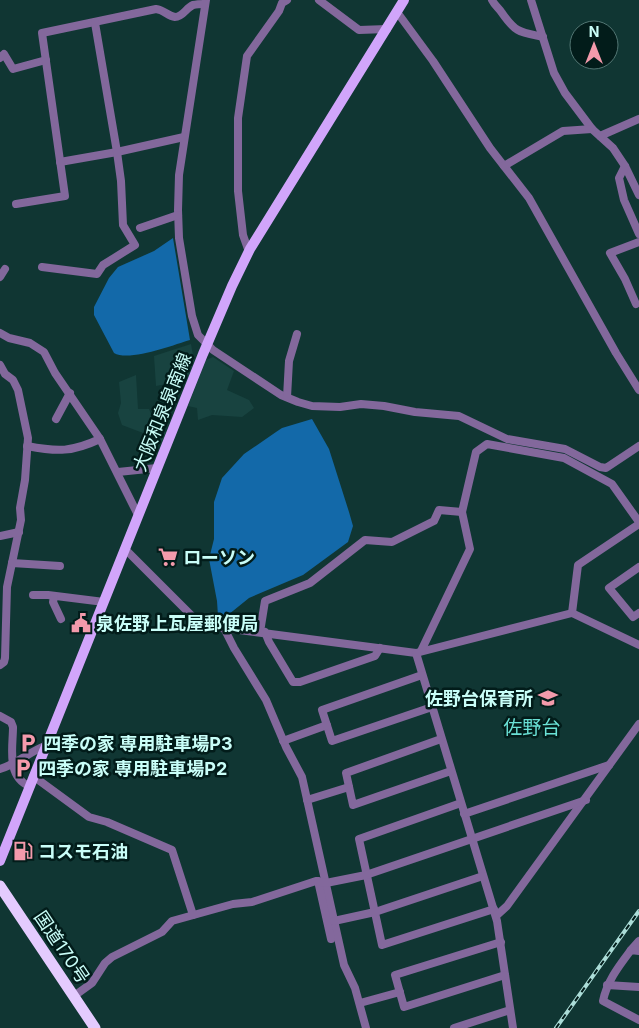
<svg xmlns="http://www.w3.org/2000/svg" width="639" height="1028" viewBox="0 0 639 1028" font-family="Inter,'Noto Sans JP',sans-serif">
<style>
.built{fill:#184340}
.water{fill:#1369a9}
.lines{fill:none;stroke-linecap:round;stroke-linejoin:round}
.minor{stroke:#83689c;stroke-width:8}
.major{stroke:#d1a5fb;stroke-width:10}
.highway{stroke:#e4cbfe;stroke-width:11}
.rail-casing{stroke:#abddd8;stroke-width:4}
.rail{stroke:#021c1a;stroke-width:2;stroke-dasharray:5.5;stroke-linecap:butt}
.labels{text-anchor:middle;dominant-baseline:central;stroke-width:5;stroke-linejoin:round;paint-order:stroke}
.street-label{font-size:18px;fill:#c9fef8;stroke:#021c1a}
.poi-label{font-size:18px;font-weight:bold;fill:#c9fef8;stroke:#021c1a;text-anchor:start}
.neighbourhood-label{font-size:19px;fill:#6ae1d6;stroke:#021c1a}
</style>
<rect width="100%" height="100%" fill="#103633"/>
<!-- built -->
<g class="built">
<path d="M191 344 194 361 187 380 156 386 154 356Z"/>
<path d="M213 357 234 371 227 390 249 400 254 408 242 417 212 415 198 420 197 408 188 406 206 360Z"/>
<path d="M136 375 138 409H149L159 433 166 432 161 444 151 436 122 425 118 413 121 403 119 382Z"/>
</g>
<!-- water -->
<g class="water">
<path d="M173 238 190 340C173 345 129 362 114 353L94 315V307L109 278 118 267 154 251Z"/>
<path d="M312 419 329 449 349 512 353 526 348 542 303 575 249 598 223 619 218 616 217 601 209 559 214 539V502L222 478 244 454 276 432 282 428Z"/>
</g>
<g class="lines">
<!-- minor -->
<g class="minor">
<path d="M206 0 179 175 178 210 179 238 192 316 198 335 213 350 281 395 298 402 312 406 340 407 361 404 384 406 415 412 459 416 507 439 565 449 600 467 606 468 639 446"/>
<path d="M319 0 359 30 387 29"/>
<path d="M492 0C495 6 499 8 502 13 516 33 520 32 543 37"/>
<path d="M531 0 554 73 565 93 592 129 613 148 625 166 639 195"/>
<path d="M397 12 433 61 490 148 529 198 616 353 639 390"/>
<path d="M0 58 4 54 13 69 46 60"/>
<path d="M600 136 639 119"/>
<path d="M60 162 117 152 184 137"/>
<path d="M504 166 563 131 592 129"/>
<path d="M625 166 619 178 624 200 639 234"/>
<path d="M16 204 65 196 42 33 156 9C164 10 168 16 175 17 183 17 186 8 193 5 197 4 201 4 205 4"/>
<path d="M140 228 178 215"/>
<path d="M249 252 243 235 238 191V118L247 56 279 11 282 3 287 0"/>
<path d="M42 267 97 274 103 265 135 245 123 225 121 181 117 152 95 23"/>
<path d="M0 277 5 269"/>
<path d="M636 304 625 279 610 253 639 242"/>
<path d="M0 333 9 338 30 343 44 352 55 373 100 439 138 515"/>
<path d="M0 365 5 374 13 380 18 390 28 438 25 480 20 508 21 520 7 587 5 658 4 662 0 665"/>
<path d="M287 397 289 361 297 334"/>
<path d="M56 419 70 393"/>
<path d="M27 446C58 452 72 452 100 439"/>
<path d="M118 472 157 468"/>
<path d="M639 524 578 565 572 613 639 645"/>
<path d="M0 536 19 532"/>
<path d="M125 549 195 619 205 625 224 628 416 653 572 613"/>
<path d="M12 563 60 566"/>
<path d="M639 567 609 588 633 617 639 613"/>
<path d="M33 595H48L104 602"/>
<path d="M54 597 53 602 61 619"/>
<path d="M224 628 234 648 266 700 286 747 302 777 344 965 355 988 366 1028"/>
<path d="M260 632 265 601 310 583 365 540 392 542 434 521 439 510 462 512"/>
<path d="M265 632 269 642 293 682H300L375 656 380 648"/>
<path d="M421 651 470 549 462 512 476 452 487 444 564 458 612 484 639 522"/>
<path d="M416 653 497 921 513 1028"/>
<path d="M422 675 322 710 332 741 432 707"/>
<path d="M0 716 11 722 13 727C13 747 6 776 29 786"/>
<path d="M441 739 346 773 353 805 451 771"/>
<path d="M283 741 327 725"/>
<path d="M0 769C17 764 29 752 45 746"/>
<path d="M33 776 89 817 107 822 172 850 193 915"/>
<path d="M307 800 349 787"/>
<path d="M461 803 359 839 382 945 494 909"/>
<path d="M464 814 609 765"/>
<path d="M318 881 331 939"/>
<path d="M496 916 507 906 639 724"/>
<path d="M334 921 375 912 483 876"/>
<path d="M501 942 395 975 404 1007 505 975"/>
<path d="M631 950 639 941"/>
<path d="M639 951 631 950C619 966 607 981 603 1001L639 1020"/>
<path d="M607 985 639 987"/>
<path d="M74 996 92 983 105 963 112 957 162 932 172 921 233 904 252 902 316 881 326 883 366 875 586 800"/>
<path d="M360 1003 400 992"/>
<path d="M454 1028 510 1010"/>
</g>
<!-- major -->
<path class="major" d="M0 861 203 354 232 286 250 249 404 0"/>
<!-- highway -->
<path class="highway" d="M0 886 95 1028"/>
<defs>
<path id="rail" d="M556 1028 639 911"/>
</defs>
<!-- rail casing -->
<use href="#rail" class="rail-casing"/>
<!-- rail -->
<use href="#rail" class="rail"/>
</g>
<!-- icons -->
<defs>
<symbol id="supermarket-bare" viewBox="-9 -9 18 18"><path d="M-6-5.5h2.5l.6 2H6L4.5 2H-2.5L-4.4-4H-6ZM-1.5 3.2a1.3 1.3 0 1 0 .1 0ZM3 3.2a1.3 1.3 0 1 0 .1 0Z" fill="#f39aab" stroke="#021c1a" stroke-width="2.5" paint-order="stroke"/></symbol>
<symbol id="civic-bare" viewBox="-9 -9 18 18"><path d="M-.6-6.5H3V-4.5H.6V-3L4-1V1h2V6H-6V1h2V-1L-.6-3ZM-1.2 2.5V6h2.4V2.5Z" fill="#f39aab" stroke="#021c1a" stroke-width="2.5" paint-order="stroke"/></symbol>
<symbol id="school-bare" viewBox="-9 -9 18 18"><path d="M0-5L7-2L0 1L-7-2ZM-4 1L0 2.5L4 1V4Q0 6-4 4Z" fill="#f39aab" stroke="#021c1a" stroke-width="2.5" paint-order="stroke"/></symbol>
<symbol id="parking-bare" viewBox="-9 -9 18 18"><path d="M-3.5-5.5H1a3.5 3.5 0 0 1 0 7H-1V5.5H-3.5ZM-1-3.4V-.6H.8a1.4 1.4 0 0 0 0-2.8Z" fill="#f39aab" stroke="#021c1a" stroke-width="2.5" paint-order="stroke"/></symbol>
<symbol id="fuel-bare" viewBox="-9 -9 18 18"><path d="M-5.5-6h7V0h2V4h1.3V-2.5L3-4.5l.8-.8L6-3V5H2.5V1h-1V6h-7ZM-4.2-4.7v3.2H.2V-4.7Z" fill="#f39aab" stroke="#021c1a" stroke-width="2.5" paint-order="stroke"/></symbol>
</defs>
<g fill-rule="evenodd">
<use href="#supermarket-bare" x="154" y="543" width="28" height="28"/>
<use href="#civic-bare" x="67" y="609" width="28" height="28"/>
<use href="#school-bare" x="534" y="684" width="28" height="28"/>
<use href="#parking-bare" x="14" y="729" width="28" height="28"/>
<use href="#parking-bare" x="9" y="754" width="28" height="28"/>
<use href="#fuel-bare" x="9" y="837" width="28" height="28"/>
</g>
<g class="labels">
<!-- street labels -->
<g class="street-label">
<text transform="translate(162 412) rotate(-68)">大阪和泉泉南線</text>
<text transform="translate(62 947) rotate(56)">国道170号</text>
</g>
<!-- poi labels -->
<g class="poi-label">
<text x="183" y="557">ローソン</text>
<text x="96" y="623">泉佐野上瓦屋郵便局</text>
<text x="533" y="698" text-anchor="end">佐野台保育所</text>
<text x="43" y="743">四季の家 専用駐車場P3</text>
<text x="38" y="768">四季の家 専用駐車場P2</text>
<text x="38" y="851">コスモ石油</text>
</g>
<!-- neighbourhood labels -->
<g class="neighbourhood-label">
<text x="532" y="727">佐野台</text>
</g>
</g>
<!-- north arrow -->
<g transform="translate(594 45)"><circle r="24" fill="#021c1a" stroke="#527673"/>
<path d="M0-4L9 19L0 12L-9 19Z" fill="#f39aab"/>
<text y="-8" font-size="14" font-weight="bold" text-anchor="middle" fill="#c9fef8">N</text>
</g>
</svg>
